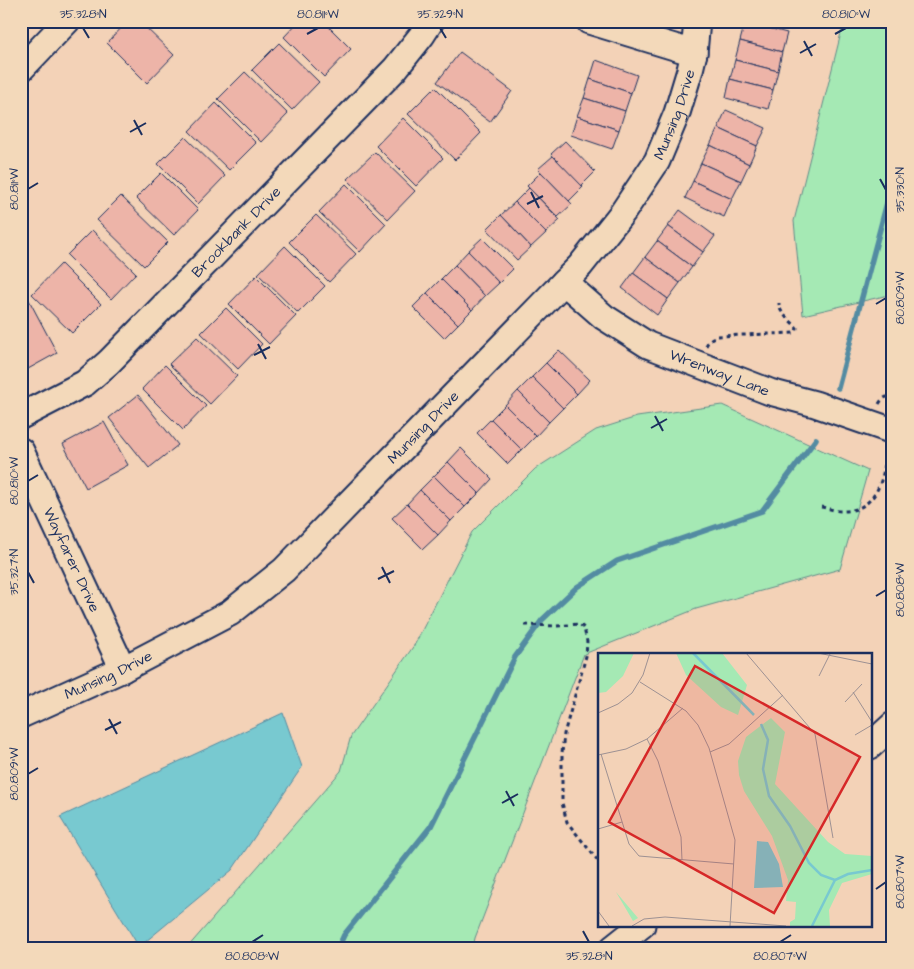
<svg xmlns="http://www.w3.org/2000/svg" width="914" height="969" viewBox="0 0 914 969" font-family="'Architects Daughter',sans-serif">
<style>
.green{fill:#a5e9b4;stroke:#608c89}
.water{fill:#78c9d0;stroke:#538ba2}
.lines{fill:none;stroke-linecap:round;stroke-linejoin:round}
.stream{stroke:#538ba2;stroke-width:5.5}
.building{fill:#edb4a8;stroke:#1b2f5e}
.minor-casing{stroke:#1b2f5e;stroke-width:29}
.path{stroke:#1b2f5e;stroke-width:3;stroke-dasharray:4 4;stroke-linecap:butt}
.minor{stroke:#f3d9ba;stroke-width:25}
.ticks{fill:none;stroke:#1b2f5e;stroke-width:2}
.labels{text-anchor:middle;dominant-baseline:central;stroke-width:4;stroke-linejoin:round;paint-order:stroke}
.street-label{font-size:15px;fill:#1b2f5e;stroke:#f3d9ba}
.inset-river{fill:none;stroke:#78c9d0;stroke-width:2.5}
.inset-road{fill:none;stroke:#9d9193;stroke-width:1}
.view{fill:#d62828;fill-opacity:0.15;stroke:#d62828;stroke-width:2.5}
.inset-edge{fill:none;stroke:#1b2f5e;stroke-width:2.5}
.neatline{fill:none;stroke:#1b2f5e;stroke-width:2}
.ticks-label{font-size:12px;text-anchor:middle;fill:#1b2f5e}
</style>
<rect width="100%" height="100%" fill="#f3d2b7"/>
<filter id="ink" filterUnits="userSpaceOnUse"><feTurbulence type="fractalNoise" baseFrequency=".02" numOctaves="2"/><feDisplacementMap in="SourceGraphic" scale="10" xChannelSelector="R" yChannelSelector="G"/><feConvolveMatrix kernelMatrix="1 2 1 2 8 2 1 2 1" color-interpolation-filters="sRGB"/></filter>
<g filter="url(#ink)">
<!-- green -->
<g class="green">
<path d="M844 21H893V294L803 315 794 221Z"/>
<path d="M722 405 868 471 840 569 696 609 584 654 475 938 473 948H187L341 771 351 736 415 644 472 532 535 469 596 430 637 417Z"/>
</g>
<!-- water -->
<path class="water" d="M283 713 302 767 232 870 139 947 60 817Z"/>
<g class="lines">
<!-- stream -->
<g class="stream">
<path d="M838 388 893 180"/>
<path d="M338 948 344 935 431 826 515 657 542 620 577 587 617 561 762 511 816 439"/>
</g>
</g>
<!-- building -->
<g class="building">
<path d="M128 21H139L174 55 147 83 107 43Z"/>
<path d="M299 21H323L351 49 324 77 284 37Z"/>
<path d="M745 22 787 33 782 52 740 41Z"/>
<path d="M740 41 782 52 778 71 735 60Z"/>
<path d="M279 43 319 82 292 110 252 70Z"/>
<path d="M460 52 512 91 490 122 437 82Z"/>
<path d="M596 60 637 75 631 93 590 79Z"/>
<path d="M735 60 778 71 773 90 730 79Z"/>
<path d="M245 72 288 114 261 142 218 99Z"/>
<path d="M590 79 631 93 625 111 584 98Z"/>
<path d="M730 79 773 90 768 109 726 98Z"/>
<path d="M435 87 481 133 455 160 408 114Z"/>
<path d="M584 98 625 111 619 130 577 116Z"/>
<path d="M216 103 256 143 229 170 189 131Z"/>
<path d="M726 110 766 128 757 146 718 128Z"/>
<path d="M577 116 619 130 612 149 571 135Z"/>
<path d="M403 118 443 158 416 186 376 146Z"/>
<path d="M718 128 757 146 749 164 710 145Z"/>
<path d="M185 137 225 176 198 204 158 164Z"/>
<path d="M565 141 595 172 581 186 551 154Z"/>
<path d="M710 145 749 164 741 181 701 163Z"/>
<path d="M375 152 415 191 388 219 347 179Z"/>
<path d="M553 156 583 187 569 201 538 169Z"/>
<path d="M701 163 741 181 732 199 693 181Z"/>
<path d="M541 172 572 204 558 217 527 186Z"/>
<path d="M161 173 198 210 174 235 136 198Z"/>
<path d="M693 181 732 199 724 217 685 198Z"/>
<path d="M346 184 386 224 360 252 319 212Z"/>
<path d="M529 188 560 220 546 233 515 202Z"/>
<path d="M121 196 168 242 144 266 97 220Z"/>
<path d="M21 200 29 208 21 216Z"/>
<path d="M515 202 546 233 531 247 501 215Z"/>
<path d="M680 210 715 236 703 252 668 226Z"/>
<path d="M316 215 356 254 329 282 289 242Z"/>
<path d="M501 215 531 247 517 260 487 229Z"/>
<path d="M668 226 703 252 692 267 657 241Z"/>
<path d="M92 230 136 273 111 299 67 255Z"/>
<path d="M482 238 513 269 499 283 468 251Z"/>
<path d="M657 241 692 267 680 283 645 257Z"/>
<path d="M285 246 325 286 298 313 258 274Z"/>
<path d="M468 251 499 283 485 296 455 265Z"/>
<path d="M645 257 680 283 668 299 633 273Z"/>
<path d="M61 264 101 304 72 333 32 294Z"/>
<path d="M455 265 485 296 472 310 441 279Z"/>
<path d="M633 273 668 299 657 315 622 288Z"/>
<path d="M256 276 296 316 269 344 229 304Z"/>
<path d="M441 279 472 310 458 324 427 293Z"/>
<path d="M427 293 458 324 444 338 413 307Z"/>
<path d="M29 300 57 353 28 369 21 356V304Z"/>
<path d="M226 308 262 344 238 369 201 333Z"/>
<path d="M197 337 237 376 210 404 169 364Z"/>
<path d="M559 350 590 380 577 394 546 363Z"/>
<path d="M546 363 577 394 563 408 532 377Z"/>
<path d="M165 365 206 406 183 430 142 389Z"/>
<path d="M532 377 563 408 549 422 518 391Z"/>
<path d="M518 391 549 422 536 436 505 405Z"/>
<path d="M138 395 178 445 149 468 109 418Z"/>
<path d="M505 405 536 436 522 450 491 419Z"/>
<path d="M491 419 522 450 508 464 477 433Z"/>
<path d="M104 422 128 465 86 488 63 444Z"/>
<path d="M461 448 492 479 479 493 448 462Z"/>
<path d="M448 462 479 493 465 507 434 476Z"/>
<path d="M434 476 465 507 451 521 420 490Z"/>
<path d="M420 490 451 521 438 535 407 504Z"/>
<path d="M407 504 438 535 423 549 392 518Z"/>
<path d="M21 551 26 561 21 563Z"/>
</g>
<g class="lines">
<defs>
<g id="minor">
<path d="M589 21 694 53"/>
<path d="M21 69 67 21"/>
<path id="s1" d="M564 282 604 317 648 345 770 392 815 404 893 431"/>
<path id="s2" d="M21 416 85 383 109 362 395 69 422 35 431 21"/>
<path id="s3" d="M21 451 123 669"/>
<path id="s4" d="M21 715 123 669 230 613 284 570 564 282 580 266 623 212 657 161 677 113 690 70 694 53 697 21"/>
<path d="M870 746 893 725"/>
<path d="M613 948 642 925"/>
</g>
</defs>
<!-- minor casing -->
<use href="#minor" class="minor-casing"/>
<!-- path -->
<g class="path">
<path d="M706 346C709 339 712 338 718 336L794 333 796 331 797 328C791 320 779 314 779 303"/>
<path d="M879 404C883 397 886 397 893 396"/>
<path d="M821 507C828 508 834 511 841 511 876 512 885 479 886 449"/>
<path d="M525 625 557 626 579 624 584 628 587 642 586 656 564 734 562 753V803L567 822 599 862"/>
</g>
<!-- minor -->
<use href="#minor" class="minor"/>
</g>
</g>
<!-- ticks -->
<path class="ticks" d="M83 28 89 38M440 28 446 38M307 34 318 28M835 34 846 28M804 41 812 56M800 53 816 44M134 120 142 135M130 132 146 123M880 179 886 190M28 189 38 183M531 192 539 208M527 204 543 196M876 304 886 298M258 344 266 359M254 355 270 347M655 416 663 431M651 428 667 419M28 481 38 475M382 567 390 583M28 572 34 583M378 579 394 571M876 596 886 590M109 719 117 734M105 730 121 722M28 774 38 768M506 791 514 806M502 803 518 794M876 889 886 882M583 931 589 942M252 942 263 935M780 942 791 935"/>
<g class="labels">
<!-- street labels -->
<g class="street-label">
<text stroke="none"><textPath href="#s4" startOffset="906">Munsing Drive</textPath></text>
<text stroke="none"><textPath href="#s2" startOffset="286">Brookbank Drive</textPath></text>
<text stroke="none"><textPath href="#s1" startOffset="182">Wrenway Lane</textPath></text>
<text stroke="none"><textPath href="#s4" startOffset="501">Munsing Drive</textPath></text>
<text stroke="none"><textPath href="#s3" startOffset="120">Wayfarer Drive</textPath></text>
<text stroke="none"><textPath href="#s4" startOffset="96">Munsing Drive</textPath></text>
</g>
</g>
<!-- overview -->
<g transform="translate(598 653)">
<rect width="274" height="274" fill="#f3d2b7"/>
<path d="M0 0H36L25 23 8 39 0 40ZM78 0H124L149 32 140 62 123 54 88 22ZM173 65 187 79 177 131 230 189 247 201 274 203V221L244 230 231 257 232 273H192V269L197 266 198 249 188 248 190 227 174 183 146 138 141 122 140 108 148 84ZM18 239 40 265 35 268Z" fill="#a5e9b4"/>
<path d="M159 188 170 189 181 211 185 234 156 235Z" fill="#78c9d0"/>
<path class="inset-river" d="M95 0 156 62M163 71 170 87 165 116 171 143 192 173 211 210 223 222 237 227M214 273 237 227 250 221 274 217"/>
<path class="inset-road" d="M148 0 217 81 235 185M220 0 274 11M221 23 232 1M42 29 88 58 100 72 111 95 137 187 132 273M255 39 274 69M247 49 264 31M0 60 20 51 34 40 45 22 52 0M257 82 274 72M49 86 60 108 83 184 84 207M112 99 131 91 185 42M3 101 31 191 41 203 136 211M0 102 28 96 49 86 85 55M0 176 24 169M0 258 11 273M34 273 46 266 67 264 188 273"/>
<path class="view" d="M97 13 262 104 176 260 11 169Z"/>
<rect width="274" height="274" class="inset-edge"/>
</g>
<!-- margin -->
<rect width="914" height="969" fill="none" stroke="#f3d9ba" stroke-width="55"/>
<rect x="28" y="28" width="858" height="914" class="neatline"/>
<g class="ticks-label">
<text x="83" y="18">35.328°N</text>
<text x="318" y="18">80.811°W</text>
<text x="440" y="18">35.329°N</text>
<text x="846" y="18">80.810°W</text>
<text transform="translate(14 189) rotate(-90)" y="4">80.811°W</text>
<text transform="translate(900 190) rotate(-90)" y="4">35.330°N</text>
<text transform="translate(900 298) rotate(-90)" y="4">80.809°W</text>
<text transform="translate(14 481) rotate(-90)" y="4">80.810°W</text>
<text transform="translate(14 572) rotate(-90)" y="4">35.327°N</text>
<text transform="translate(900 590) rotate(-90)" y="4">80.808°W</text>
<text transform="translate(14 774) rotate(-90)" y="4">80.809°W</text>
<text transform="translate(900 882) rotate(-90)" y="4">80.807°W</text>
<text x="252" y="960">80.808°W</text>
<text x="589" y="960">35.328°N</text>
<text x="780" y="960">80.807°W</text>
</g>
</svg>
